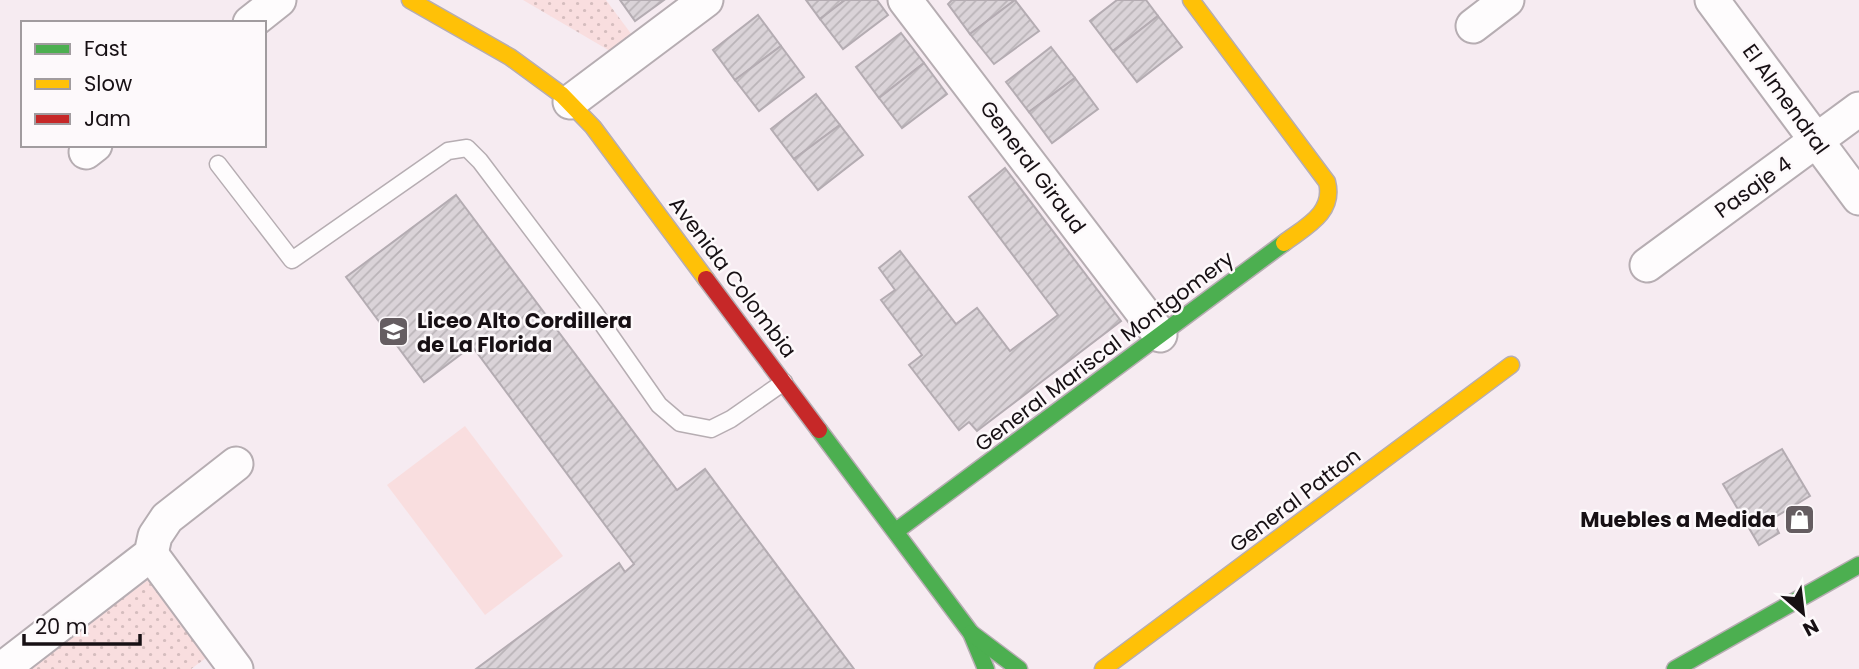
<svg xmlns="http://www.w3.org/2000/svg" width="1859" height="669" viewBox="0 0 1859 669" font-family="Poppins,sans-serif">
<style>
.grass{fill:url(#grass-dots)}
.pitch{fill:#f9dedf}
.building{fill:url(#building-hatch);stroke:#b4acb2;stroke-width:2}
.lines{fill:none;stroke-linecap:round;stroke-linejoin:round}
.lane-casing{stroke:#b6adb2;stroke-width:19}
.street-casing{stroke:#b6adb2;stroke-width:37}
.fast-casing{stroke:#b6adb2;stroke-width:19}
.slow-casing{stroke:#b6adb2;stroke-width:19}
.jam-casing{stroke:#b6adb2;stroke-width:19}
.lane{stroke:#fefcfd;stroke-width:16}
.street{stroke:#fefcfd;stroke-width:33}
.fast{stroke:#4caf50;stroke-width:16}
.slow{stroke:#ffc107;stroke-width:16}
.jam{stroke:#c62828;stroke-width:16}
.labels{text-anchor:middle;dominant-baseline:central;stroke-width:5;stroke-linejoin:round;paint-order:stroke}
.street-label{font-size:21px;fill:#171014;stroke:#fdf9fb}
.poi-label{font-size:21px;font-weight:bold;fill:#171014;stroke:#fdf9fb;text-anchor:start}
</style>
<defs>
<pattern id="grass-dots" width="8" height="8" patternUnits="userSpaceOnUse" patternTransform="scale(1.75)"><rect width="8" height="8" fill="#f9dedf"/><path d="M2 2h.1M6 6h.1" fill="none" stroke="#d5bdbe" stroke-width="1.8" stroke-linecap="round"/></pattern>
<pattern id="building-hatch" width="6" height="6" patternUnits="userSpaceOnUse" patternTransform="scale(1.75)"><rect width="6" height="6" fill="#dad3d8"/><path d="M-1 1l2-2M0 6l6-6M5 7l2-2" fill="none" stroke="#bab4b8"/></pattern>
</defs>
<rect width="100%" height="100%" fill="#f6ebf1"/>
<!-- grass -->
<g class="grass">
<path d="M523 0H606L632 35 610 51Z"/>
<path d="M148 580 206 658 191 669H28Z"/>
</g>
<!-- pitch -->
<path class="pitch" d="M465 426 563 556 485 615 387 485Z"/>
<!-- building -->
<g class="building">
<path d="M620 0H664L635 21Z"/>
<path d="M806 0H845L820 19Z"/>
<path d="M845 0H877L888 15 843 49 820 19Z"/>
<path d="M952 0H1015L970 34 948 4Z"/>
<path d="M1015 0 1039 31 994 64 970 34Z"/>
<path d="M1117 0H1146L1158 16 1113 51 1090 21Z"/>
<path d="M758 15 781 46 735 80 713 50Z"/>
<path d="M1158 16 1182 47 1137 82 1113 51Z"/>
<path d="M901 33 924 63 879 98 856 67Z"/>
<path d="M781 46 804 77 759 111 735 80Z"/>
<path d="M1051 47 1075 78 1029 112 1006 82Z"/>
<path d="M924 63 947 94 902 128 879 98Z"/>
<path d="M1075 78 1098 109 1052 143 1029 112Z"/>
<path d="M816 94 840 125 794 159 771 129Z"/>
<path d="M840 125 863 155 818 190 794 159Z"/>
<path d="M1005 168 1121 321 977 431 969 422 959 430 909 365 922 355 881 300 895 290 879 268 900 251 956 324 977 308 1010 351 1058 315 969 197Z"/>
<path d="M456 195 677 490 705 469 854 669H476L619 563 625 572 634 564 472 346 424 382 346 277Z"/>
<path d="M1782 449 1810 496 1772 519 1779 533 1759 545 1723 484Z"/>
</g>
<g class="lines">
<defs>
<path id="lane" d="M218 164 292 260 448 151 467 148 480 161 594 312 659 405 680 423 711 429 731 419 784 382"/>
<g id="street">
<path d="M905 0 1160 335"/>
<path d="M1712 0 1859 198"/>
<path d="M250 23 279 0"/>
<path d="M1473 26 1507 0"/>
<path d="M570 102 706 0"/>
<path d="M86 152 95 145"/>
<path d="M1647 265 1859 109"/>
<path d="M151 554 236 669"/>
<path d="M2 669 151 554 155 536 167 518 236 464"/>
</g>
<g id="fast">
<path d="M819 430 971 633 986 669"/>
<path d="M896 531 1284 243"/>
<path d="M971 633 1019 669"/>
<path d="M1675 669 1859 565"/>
</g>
<g id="slow">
<path d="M410 0 510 57 562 95 593 127 706 279"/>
<path d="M1191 0 1327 182C1335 213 1305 227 1284 243"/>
<path d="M1103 669 1511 365"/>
</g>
<path id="jam" d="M706 279 819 430"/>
</defs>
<!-- lane casing -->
<use href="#lane" class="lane-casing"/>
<!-- street casing -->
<use href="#street" class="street-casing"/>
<!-- fast casing -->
<use href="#fast" class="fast-casing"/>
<!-- slow casing -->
<use href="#slow" class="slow-casing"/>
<!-- jam casing -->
<use href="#jam" class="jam-casing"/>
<!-- lane -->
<use href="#lane" class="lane"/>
<!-- street -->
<use href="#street" class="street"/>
<!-- fast -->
<use href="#fast" class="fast"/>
<!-- slow -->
<use href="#slow" class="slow"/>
<!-- jam -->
<use href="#jam" class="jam"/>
</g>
<!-- icons -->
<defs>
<symbol id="school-square" viewBox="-11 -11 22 22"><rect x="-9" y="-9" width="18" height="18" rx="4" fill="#655d61" stroke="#fdf9fb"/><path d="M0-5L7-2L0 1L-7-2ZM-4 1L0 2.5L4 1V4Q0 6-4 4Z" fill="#fff"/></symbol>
<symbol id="shop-square" viewBox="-11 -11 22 22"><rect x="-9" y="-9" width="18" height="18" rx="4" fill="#655d61" stroke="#fdf9fb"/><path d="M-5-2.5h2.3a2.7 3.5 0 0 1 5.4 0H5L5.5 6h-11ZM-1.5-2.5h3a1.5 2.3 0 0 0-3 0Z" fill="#fff"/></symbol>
</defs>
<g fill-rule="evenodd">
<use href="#school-square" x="376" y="314" width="35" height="35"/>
<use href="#shop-square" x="1782" y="502" width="35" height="35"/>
</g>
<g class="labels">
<!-- street labels -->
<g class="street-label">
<text transform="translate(1786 99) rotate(54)">El Almendral</text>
<text transform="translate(1033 167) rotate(53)">General Giraud</text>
<text transform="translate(1753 187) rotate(-36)">Pasaje 4</text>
<text transform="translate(733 277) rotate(53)">Avenida Colombia</text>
<text transform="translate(1104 351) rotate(-37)">General Mariscal Montgomery</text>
<text transform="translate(1295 500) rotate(-37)">General Patton</text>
</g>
<!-- poi labels -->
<g class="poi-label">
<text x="417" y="320">Liceo Alto Cordillera<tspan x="417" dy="24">de La Florida</tspan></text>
<text x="1776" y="519" text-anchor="end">Muebles a Medida</text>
</g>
</g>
<!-- legend -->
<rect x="21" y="21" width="245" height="126" fill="#fdf9fb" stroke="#a19c9f" stroke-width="2"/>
<rect x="35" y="44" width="35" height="10" fill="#4caf50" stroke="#a19c9f" stroke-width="2"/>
<text x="84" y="56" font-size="21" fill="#171014">Fast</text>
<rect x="35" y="79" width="35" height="10" fill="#ffc107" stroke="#a19c9f" stroke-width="2"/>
<text x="84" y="91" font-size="21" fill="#171014">Slow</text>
<rect x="35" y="114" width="35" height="10" fill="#c62828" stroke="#a19c9f" stroke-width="2"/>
<text x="84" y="126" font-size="21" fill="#171014">Jam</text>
<!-- north arrow -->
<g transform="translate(1803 613) rotate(152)" stroke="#fdf9fb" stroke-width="5" paint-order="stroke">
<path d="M0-5L12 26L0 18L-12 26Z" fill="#171014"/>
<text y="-10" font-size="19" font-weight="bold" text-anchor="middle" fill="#171014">N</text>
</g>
<!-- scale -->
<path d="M24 634v10h116v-10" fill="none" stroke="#171014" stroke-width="3.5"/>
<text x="35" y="634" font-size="21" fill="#171014" stroke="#fdf9fb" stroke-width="5" paint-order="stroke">20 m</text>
</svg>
